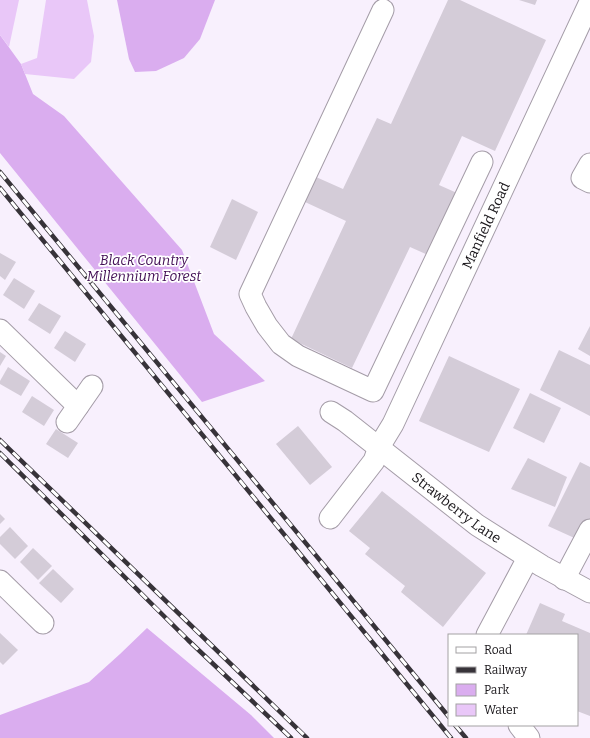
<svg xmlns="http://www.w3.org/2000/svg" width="590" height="738" viewBox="0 0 590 738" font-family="Bitter,serif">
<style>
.green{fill:#daadef}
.water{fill:#e9c7f8}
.building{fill:#d4ccd8}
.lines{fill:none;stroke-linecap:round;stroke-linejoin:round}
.minor-casing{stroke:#a49ca7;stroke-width:23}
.minor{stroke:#fff;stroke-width:21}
.rail-casing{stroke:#373339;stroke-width:4.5}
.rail{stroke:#fff;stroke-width:3;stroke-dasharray:9;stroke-linecap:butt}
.labels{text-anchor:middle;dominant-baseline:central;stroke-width:3.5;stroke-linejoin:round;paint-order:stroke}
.street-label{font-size:14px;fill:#181519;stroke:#fff}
.park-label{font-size:14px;font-style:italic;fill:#420e55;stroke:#fff}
</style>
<rect width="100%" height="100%" fill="#f8f0fd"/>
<!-- green -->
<g class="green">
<path d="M117 0H215L200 39 184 58 156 71 135 72 129 59Z"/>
<path d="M0 35 21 64 33 94 64 116 182 250 214 334 265 381 202 402 0 153Z"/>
<path d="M147 628 251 715 274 738H0V715L89 682 120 654Z"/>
</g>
<!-- water -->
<g class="water">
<path d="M0 0H19L9 47 0 35Z"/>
<path d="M46 0H87L94 36 91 62 74 79 25 74 21 64 37 58Z"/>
</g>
<!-- building -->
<g class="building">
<path d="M448 0H460L546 40 495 151 462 136 439 185 457 193 428 255 410 247 352 368 291 339 346 221 305 202 316 177 343 189 377 118 391 124Z"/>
<path d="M519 0H537L535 5Z"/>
<path d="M232 199 258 212 236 260 210 247Z"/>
<path d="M0 253 16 262 5 280 0 276Z"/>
<path d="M14 278 35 291 24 309 3 295Z"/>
<path d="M39 303 61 316 50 334 28 320Z"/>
<path d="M590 326V356L578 349Z"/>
<path d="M65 331 86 344 75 362 54 348Z"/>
<path d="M559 350 590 365V416L540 390Z"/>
<path d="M0 352 6 356 0 366Z"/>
<path d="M449 356 520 389 489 452 419 421Z"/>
<path d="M8 367 30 381 21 396 0 384V381Z"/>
<path d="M530 393 561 408 544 443 513 428Z"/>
<path d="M32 396 54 410 44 426 22 412Z"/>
<path d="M298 426 332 467 310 485 276 444Z"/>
<path d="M56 429 78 443 68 458 46 444Z"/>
<path d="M528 458 567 477 555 507 511 489Z"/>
<path d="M580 462 590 467V523L581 541 548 526Z"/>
<path d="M382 491 486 573 443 627 401 592 405 586 365 554 370 548 349 531Z"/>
<path d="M0 514 5 519 0 524Z"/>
<path d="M10 527 28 546 15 559 0 544V537Z"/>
<path d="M33 548 52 566 38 580 20 562Z"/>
<path d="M53 569 74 589 61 603 39 583Z"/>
<path d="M540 603 565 614 562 621 590 633V716L577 711V635H526Z"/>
<path d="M0 633 18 650 3 665 0 662Z"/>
</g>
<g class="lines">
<defs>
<g id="minor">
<path d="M383 10 250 294 256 307 267 326 281 344 298 356 373 391 482 162"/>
<path d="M590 164 582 178 590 182"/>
<path d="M0 330 78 406"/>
<path id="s1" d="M331 412 345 421 477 525 542 566 590 592"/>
<path d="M67 422 92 386"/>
<path id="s2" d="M330 518 374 461 379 447 393 424 590 2"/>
<path d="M564 579 590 530"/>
<path d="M0 581 43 623"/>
<path d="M487 635 528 558"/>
<path d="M519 725 529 738"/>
</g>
</defs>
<!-- minor casing -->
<use href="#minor" class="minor-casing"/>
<!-- minor -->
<use href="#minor" class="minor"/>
<defs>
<g id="rail">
<path d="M0 172 449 717"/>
<path d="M0 188 451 738"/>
<path d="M0 440 307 738"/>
<path d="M0 453 188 640 291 738"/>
<path d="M455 725 466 738"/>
</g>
</defs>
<!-- rail casing -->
<use href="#rail" class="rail-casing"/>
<!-- rail -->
<use href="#rail" class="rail"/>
</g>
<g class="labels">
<!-- street labels -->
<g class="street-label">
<text stroke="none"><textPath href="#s2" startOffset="333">Manfield Road</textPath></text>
<text stroke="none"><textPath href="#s1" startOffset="158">Strawberry Lane</textPath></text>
</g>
<!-- park labels -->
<g class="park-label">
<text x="144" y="260">Black Country<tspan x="144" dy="16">Millennium Forest</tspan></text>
</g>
</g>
<!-- legend -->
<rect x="448" y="634" width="130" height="92" fill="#ffffff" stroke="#a3a1a3"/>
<rect x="456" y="647" width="20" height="6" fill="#ffffff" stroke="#a3a1a3"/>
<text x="484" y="654" font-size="12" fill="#181519">Road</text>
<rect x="456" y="667" width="20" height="6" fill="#373339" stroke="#a3a1a3"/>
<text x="484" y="674" font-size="12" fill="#181519">Railway</text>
<rect x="456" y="684" width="20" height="12" fill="#daadef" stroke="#a3a1a3"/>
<text x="484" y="694" font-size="12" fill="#181519">Park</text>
<rect x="456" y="704" width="20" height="12" fill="#e9c7f8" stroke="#a3a1a3"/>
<text x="484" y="714" font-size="12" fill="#181519">Water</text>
</svg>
